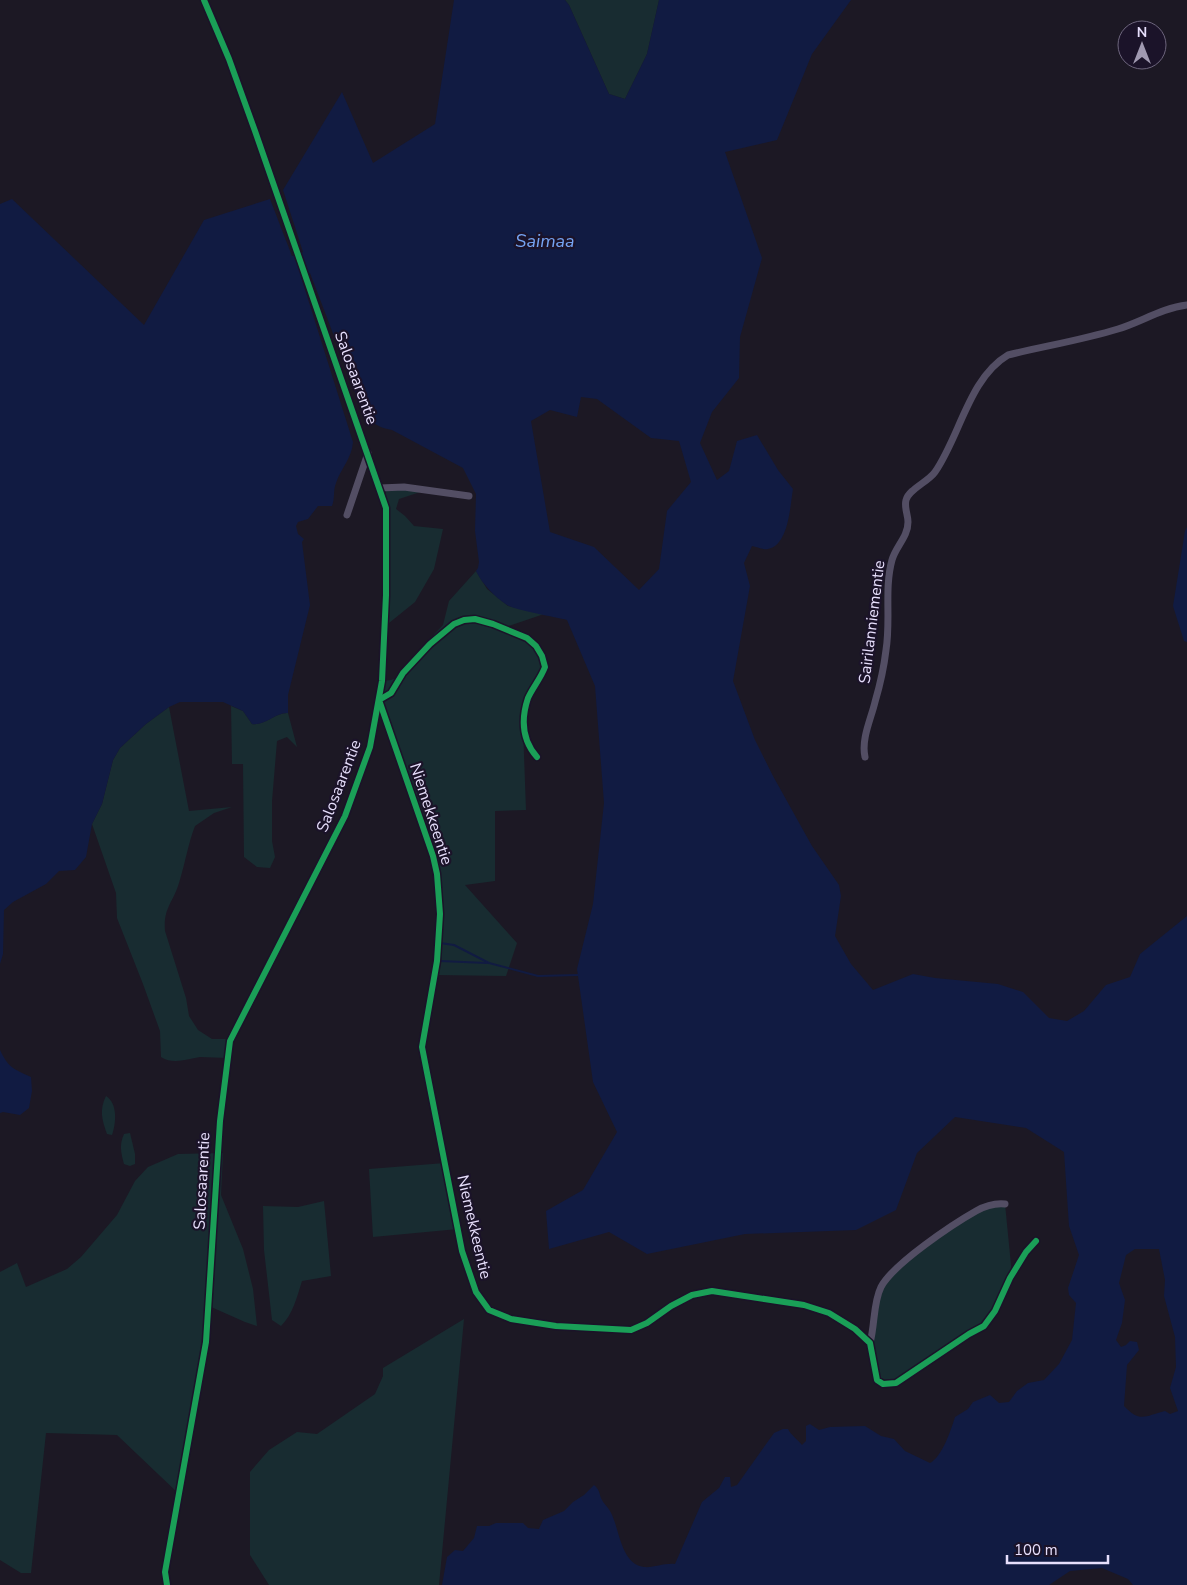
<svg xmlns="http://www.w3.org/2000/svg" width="1187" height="1585" viewBox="0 0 1187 1585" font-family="'Nunito Sans',sans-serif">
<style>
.green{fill:#182c31}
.water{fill:#111b42;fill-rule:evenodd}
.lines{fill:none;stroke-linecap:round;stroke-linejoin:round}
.stream{stroke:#111b42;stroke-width:2}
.street{stroke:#534e64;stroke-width:7}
.cycleway-casing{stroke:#1b1329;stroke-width:9}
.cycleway{stroke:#1a9f57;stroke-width:6}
.labels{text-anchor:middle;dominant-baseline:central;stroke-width:4.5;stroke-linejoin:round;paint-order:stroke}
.street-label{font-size:16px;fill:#e7dffc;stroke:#1b1329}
.water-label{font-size:18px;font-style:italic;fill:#76a4f3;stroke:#1b1329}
</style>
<rect width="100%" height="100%" fill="#1c1824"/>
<!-- green -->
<g class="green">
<path d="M565 0H659L647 54 625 99 609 94 569 5Z"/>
<path d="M386 488 429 489 399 499 396 509 405 516 414 526 443 529 434 569 415 602 384 627Z"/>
<path d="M476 571 487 589 508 606 544 614 503 628 527 638 545 667 535 686 523 727 526 810 495 811V881L465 885 517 943 506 976 436 975 437 874 379 700 382 681 391 680 397 678 415 654 443 625 449 601Z"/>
<path d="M231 706 243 711 252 724C264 726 276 712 288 713L297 747 287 737 277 741 272 801V841L275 857 270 868 257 867 244 857 243 764H232Z"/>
<path d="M169 707 189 811 232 807 214 813 195 826C188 844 185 864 179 883 173 903 163 908 165 931L186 998 189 1016 198 1030 212 1039H225L230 1041 228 1058C219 1058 209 1057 200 1057 186 1059 174 1065 161 1057L160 1031 143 984 117 918 116 893 92 824 102 804 113 760 120 748 146 724Z"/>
<path d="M106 1096C118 1104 116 1123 112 1135L107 1134C102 1120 99 1110 106 1096Z"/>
<path d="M130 1133 135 1154V1164L130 1166 124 1164C121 1153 119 1145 124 1134Z"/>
<path d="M223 1153 221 1195 243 1249 253 1289 257 1326 245 1322 209 1306 206 1342 179 1494 117 1435 46 1433 31 1573H21L0 1560V1272L17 1263 26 1287 67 1269 81 1257 117 1215 135 1181 148 1167 178 1154Z"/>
<path d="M445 1163 458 1229 373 1237 369 1169Z"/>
<path d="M324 1201 331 1276 302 1281C297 1297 293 1314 281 1326L272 1320 264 1250 263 1206 298 1207Z"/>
<path d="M1005 1204 1012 1275 984 1326 896 1383 877 1380 870 1343 876 1309 888 1276 976 1211Z"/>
<path d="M464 1319 439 1585H269L250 1555V1472L269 1450 297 1432 317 1434 375 1394 383 1376V1368Z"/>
</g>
<!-- water -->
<g class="water">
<path d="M454 0H565L569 5 609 94 625 99 647 54 659 0H851L812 54 777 140 725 152 762 258 740 337 739 378 712 412 700 443 717 480 729 471 737 441 757 435 778 470 793 489C790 506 789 545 768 549 764 550 757 547 752 546L744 563 750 586 733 681 755 740 773 776 812 846 839 885 841 896 835 936 851 964 873 990 913 974 935 978 998 984 1023 992 1049 1018 1067 1021 1084 1011 1106 985 1130 977 1140 954 1187 916V1585H1133L1128 1579 1102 1568 1070 1571 1049 1585H442L447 1557 455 1550 463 1551 474 1538 477 1526H489L496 1523H523L528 1528 539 1529 543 1520 564 1511 573 1502 584 1495 594 1485C599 1489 599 1492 601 1498 603 1503 607 1506 610 1511 620 1528 620 1564 644 1567 654 1568 663 1563 675 1564L702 1502 719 1488 725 1477H730L731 1487 737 1485 774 1433 783 1429H788C791 1435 797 1439 802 1445L806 1441V1426L810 1424 819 1430 830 1427 865 1426 881 1436 894 1439 905 1451 930 1463C942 1457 951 1430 955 1417L968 1409 973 1402 990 1395 999 1403 1009 1402 1017 1391 1028 1383 1044 1380 1059 1364 1072 1340 1076 1303 1069 1295 1068 1288 1079 1255 1069 1226 1064 1152 1026 1128 955 1117 917 1153 896 1210 856 1230 745 1234 647 1254 609 1232 549 1249 546 1211 583 1190 617 1132 593 1082 577 969 593 904 604 803 595 686 567 620C555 617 515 610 507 605 495 597 482 584 476 571L478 568 479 562 475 531 476 494 463 468 392 430C379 428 373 423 364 415L310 273 301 277 353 442C352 458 341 468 336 483 333 490 335 499 332 506H318L308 519 298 522 296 526 298 534 304 539 302 542 310 605 288 695V713C276 712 265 726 252 724L243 711 223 702H180L169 707 146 724 120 748 113 760 102 804 92 824 86 857 75 870 59 871 46 884 13 902 4 910 3 954 0 964V204L12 199 144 325 204 220 270 199 292 256 303 252 283 190 342 92 373 163 435 124ZM581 397 597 399 651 438 679 441 691 482 667 511 659 569 639 590 594 547 550 532 531 421 550 410 577 417ZM1135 1249H1159L1165 1280 1164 1296 1175 1337 1176 1367 1170 1388 1178 1411 1170 1414 1165 1411C1145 1416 1140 1423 1124 1406L1127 1365 1139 1350 1137 1342 1130 1341 1126 1345 1121 1347 1116 1340 1122 1323 1125 1300 1119 1283 1126 1255Z"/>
<path d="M1187 527V642L1184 641 1173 606 1185 531Z"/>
<path d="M0 1050C8 1067 13 1069 31 1077L32 1091 29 1108 20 1115 3 1112 0 1113Z"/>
</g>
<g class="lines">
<!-- stream -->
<g class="stream">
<path d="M440 943 454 945 489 963 538 976 578 975"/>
<path d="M440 961 487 963"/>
</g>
<!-- street -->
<g class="street">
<path d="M380 488 404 487 469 496"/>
<path d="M347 515 368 453"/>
<path d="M537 757C522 740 521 719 528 698 533 687 541 678 545 667L542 656 536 646 527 638 493 624 475 619 464 620 454 624 430 644 403 673 391 693 379 700 433 856 437 874 440 914 437 961 422 1047 462 1251 476 1292 489 1310 511 1319 556 1326 631 1330 647 1323 671 1306 692 1295 712 1291 804 1305 829 1313 855 1329 870 1343 877 1380 883 1384 896 1383 969 1334 984 1326 995 1311 1010 1278 1026 1252 1036 1241"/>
<path d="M865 757C861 739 871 719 875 702 880 685 884 667 886 650 891 620 884 589 892 560 896 546 908 537 908 522 908 514 904 508 906 500 909 489 928 482 935 472 960 436 969 378 1008 355 1045 346 1082 340 1118 329 1141 322 1162 308 1187 305"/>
<path d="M870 1343C875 1325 873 1303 881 1287 893 1264 953 1224 976 1211 985 1206 995 1203 1005 1204"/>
<path d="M167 1585 165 1572 206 1342 220 1121 230 1041 345 816 370 747 382 681 386 595V508L255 131 229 59 204 0"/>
</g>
<defs>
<g id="cycleway">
<path d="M537 757C522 740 521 719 528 698 533 687 541 678 545 667L542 656 536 646 527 638 493 624 475 619 464 620 454 624 430 644 403 673 391 693 379 700 433 856 437 874 440 914 437 961 422 1047 462 1251 476 1292 489 1310 511 1319 556 1326 631 1330 647 1323 671 1306 692 1295 712 1291 804 1305 829 1313 855 1329 870 1343 877 1380 883 1384 896 1383 969 1334 984 1326 995 1311 1010 1278 1026 1252 1036 1241"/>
<path d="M167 1585 165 1572 206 1342 220 1121 230 1041 345 816 370 747 382 681 386 595V508L255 131 229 59 204 0"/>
</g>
</defs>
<!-- cycleway casing -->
<use href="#cycleway" class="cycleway-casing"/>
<!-- cycleway -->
<use href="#cycleway" class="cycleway"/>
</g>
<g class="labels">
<!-- street labels -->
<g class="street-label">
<text transform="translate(356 378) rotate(70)">Salosaarentie</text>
<text transform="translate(872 622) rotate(-83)">Sairilanniementie</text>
<text transform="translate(339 786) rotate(-69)">Salosaarentie</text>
<text transform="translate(431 814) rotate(72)">Niemekkeentie</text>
<text transform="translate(202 1181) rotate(-87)">Salosaarentie</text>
<text transform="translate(474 1227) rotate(77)">Niemekkeentie</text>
</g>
<!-- water labels -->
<g class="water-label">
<text x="545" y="241">Saimaa</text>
</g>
</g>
<!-- north arrow -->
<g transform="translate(1142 45)"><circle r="24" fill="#1b1329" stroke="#6d657d"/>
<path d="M0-4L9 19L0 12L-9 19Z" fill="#a099b0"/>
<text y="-8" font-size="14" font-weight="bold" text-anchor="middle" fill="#e7dffc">N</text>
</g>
<!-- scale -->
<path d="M1007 1555v8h101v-8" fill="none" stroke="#e7dffc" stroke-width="2.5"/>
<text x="1014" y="1555" font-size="15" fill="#e7dffc" stroke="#1b1329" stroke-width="4" paint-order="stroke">100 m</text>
</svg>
